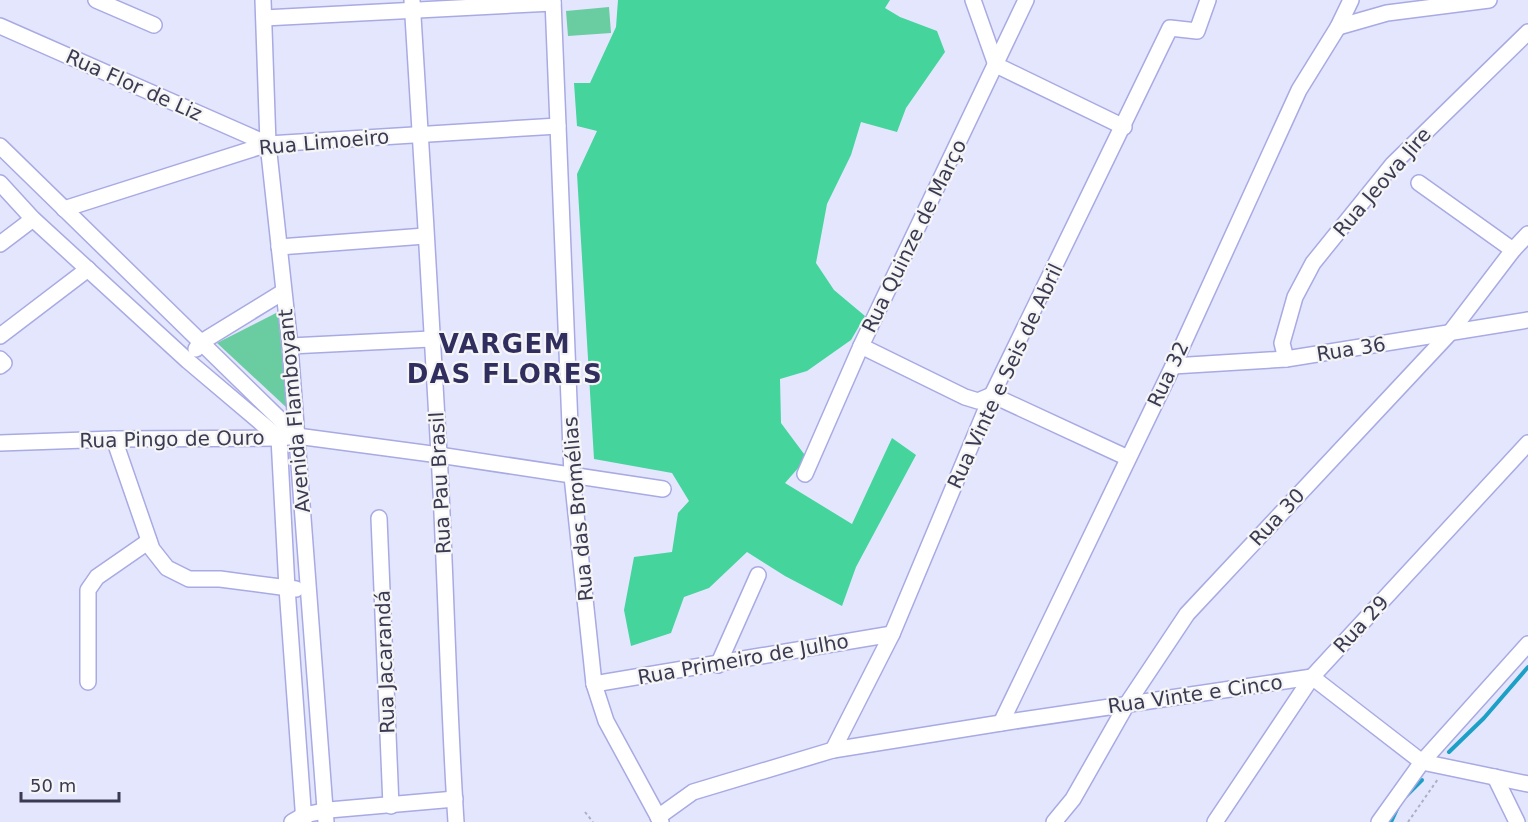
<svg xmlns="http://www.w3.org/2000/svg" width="1528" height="822" viewBox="0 0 1528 822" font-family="'DejaVu Sans',sans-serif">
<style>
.green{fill:#6acca1}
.forest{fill:#44d49c}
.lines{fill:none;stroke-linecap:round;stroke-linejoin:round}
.stream{stroke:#1ca0c5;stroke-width:4}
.minor-casing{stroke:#a8aae3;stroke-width:18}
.path{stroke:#adafc7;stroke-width:2;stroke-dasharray:3 3;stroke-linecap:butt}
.minor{stroke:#fff;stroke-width:15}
.labels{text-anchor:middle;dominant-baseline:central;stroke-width:4.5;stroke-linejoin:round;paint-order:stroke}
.street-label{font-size:20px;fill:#3a3a52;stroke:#f5f5f5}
.district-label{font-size:26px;font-weight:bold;letter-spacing:1.5px;fill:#302e5e;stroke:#f5f5f5}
</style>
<rect width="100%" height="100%" fill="#e4e6fe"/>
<!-- green -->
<g class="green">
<path d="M609 7 611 33 568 36 566 11Z"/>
<path d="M278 312 287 408 217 343Z"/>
</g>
<!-- forest -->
<path class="forest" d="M618 0H890L885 8 900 17 937 31 945 52 906 108 897 132 861 122 851 155 827 204 816 263 834 290 865 316 851 340 807 371 780 379 781 423 807 458 785 483 852 524 892 438 916 455 856 567 842 606 785 576 747 552 709 588 684 597 671 633 631 646 624 610 634 557 672 552 678 513 689 501 672 473 594 459 577 174 597 131 577 126 574 83H590L616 27Z"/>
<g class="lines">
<!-- stream -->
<g class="stream">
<path d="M1449 752 1484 718 1528 667"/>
<path d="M1406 796 1422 780"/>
<path d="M1391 822 1398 807"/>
</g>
<defs>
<g id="minor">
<path d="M96 0 154 25"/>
<path d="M263 0 268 144 290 346 326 822"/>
<path d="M412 0C422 151 430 303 439 454 446 577 448 700 456 822"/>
<path d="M553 0 572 476 594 684 606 721 661 822"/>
<path d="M973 0 996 65 1124 127"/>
<path d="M264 18 553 3"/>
<path d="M0 26 268 144"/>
<path d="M1338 27 1387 13 1489 0"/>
<path d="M0 146 297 436"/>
<path d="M0 183 33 219 188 361 279 438 287 588 304 822"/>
<path d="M1419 183 1513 250"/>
<path d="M64 209 268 144 558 126"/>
<path d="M0 244 33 219"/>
<path d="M279 247 425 236"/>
<path d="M0 336 88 269"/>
<path d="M290 346 431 339"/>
<path d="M861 346 965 397 978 401 992 395 1128 458"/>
<path d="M196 349 200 343 283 292"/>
<path d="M0 359 4 363 0 366"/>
<path d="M1286 359 1282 343 1295 297 1313 263 1393 164 1528 32"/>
<path d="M1173 366 1286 359 1528 320"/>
<path d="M114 439 152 549 167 568 189 579H220L296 589"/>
<path d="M0 443 114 439 279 438 297 436 439 455 663 489"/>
<path d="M805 474 861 346 1026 0"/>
<path d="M379 518 391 806"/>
<path d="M718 665 758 575"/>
<path d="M88 682V590L97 577 149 541"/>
<path d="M594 684 892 634"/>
<path d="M1001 723 1173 366 1299 90 1338 27 1351 0"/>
<path d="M833 750 892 634 992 395 1170 28 1197 31 1208 0"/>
<path d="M1495 777 1517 822"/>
<path d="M658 817 693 792 833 750 1001 723 1312 677 1422 762 1528 784"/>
<path d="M292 822 304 815 329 810 455 799"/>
<path d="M1054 822 1073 799 1127 704 1187 614 1449 334 1513 250 1528 234"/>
<path d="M1215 822 1312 677 1528 443"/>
<path d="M1379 822 1422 762 1528 644"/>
</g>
</defs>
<!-- minor casing -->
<use href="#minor" class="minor-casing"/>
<!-- path -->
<g class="path">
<path d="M585 812 593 822"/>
<path d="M1408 822 1438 779"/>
</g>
<!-- minor -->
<use href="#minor" class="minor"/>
</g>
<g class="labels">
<!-- street labels -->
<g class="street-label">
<text transform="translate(134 85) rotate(24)">Rua Flor de Liz</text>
<text transform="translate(324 142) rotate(-5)">Rua Limoeiro</text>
<text transform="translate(1382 182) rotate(-49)">Rua Jeova Jire</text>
<text transform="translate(914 236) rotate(-64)">Rua Quinze de Março</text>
<text transform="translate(1351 349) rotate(-9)">Rua 36</text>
<text transform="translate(1168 374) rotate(-65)">Rua 32</text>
<text transform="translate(1005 376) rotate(-65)">Rua Vinte e Seis de Abril</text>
<text transform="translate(294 411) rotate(-95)">Avenida Flamboyant</text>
<text transform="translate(172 439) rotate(-1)">Rua Pingo de Ouro</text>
<text transform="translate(440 483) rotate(-93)">Rua Pau Brasil</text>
<text transform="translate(578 509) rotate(-95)">Rua das Bromélias</text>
<text transform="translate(1277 517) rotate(-47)">Rua 30</text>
<text transform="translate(1361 624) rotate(-47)">Rua 29</text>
<text transform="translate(743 659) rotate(-10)">Rua Primeiro de Julho</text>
<text transform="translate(385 662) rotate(-92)">Rua Jacarandá</text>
<text transform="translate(1195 694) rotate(-8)">Rua Vinte e Cinco</text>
</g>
<!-- district labels -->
<g class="district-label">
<text x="505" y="344">VARGEM<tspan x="505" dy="30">DAS FLORES</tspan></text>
</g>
</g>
<!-- scale -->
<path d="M21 792v9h98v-9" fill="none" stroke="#3a3a52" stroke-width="3"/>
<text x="30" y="792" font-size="18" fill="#3a3a52" stroke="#f5f5f5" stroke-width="4.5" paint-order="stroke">50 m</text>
</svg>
